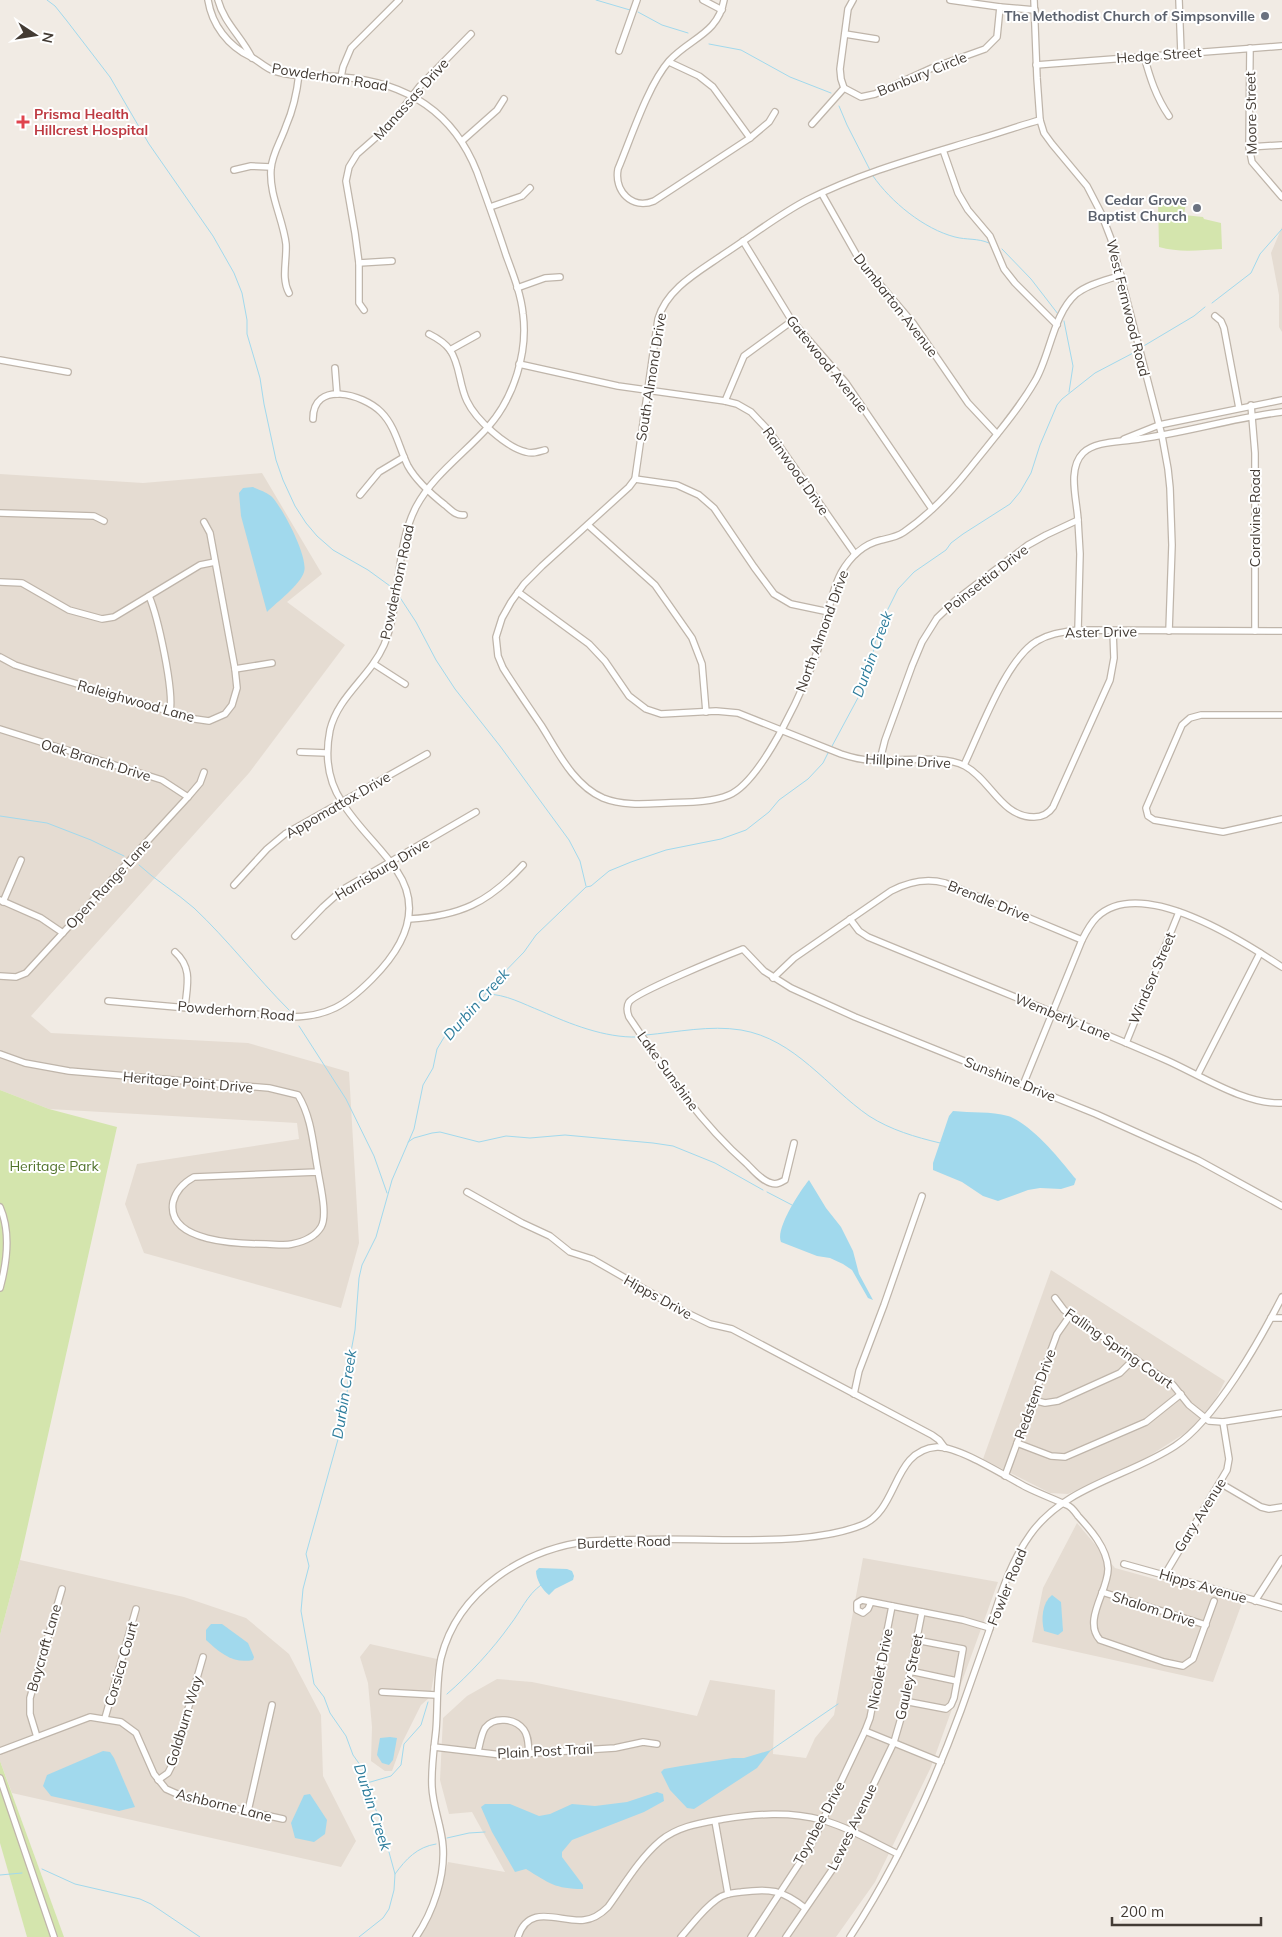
<svg xmlns="http://www.w3.org/2000/svg" width="1282" height="1937" viewBox="0 0 1282 1937" font-family="Mulish,sans-serif">
<style>
.residential{fill:#e5dcd2}
.green{fill:#d4e5ad}
.water{fill:#a1d9ed}
.lines{fill:none;stroke-linecap:round;stroke-linejoin:round}
.stream{stroke:#a1d9ed;stroke-width:1}
.minor-casing{stroke:#bfb5aa;stroke-width:8}
.minor{stroke:#fff;stroke-width:5.5}
.worship-dot{fill:#6b7280;stroke:#fff;stroke-width:2}
.health-dot{fill:#e0444e;stroke:#fff;stroke-width:2}
.labels{text-anchor:middle;dominant-baseline:central;stroke-width:4;stroke-linejoin:round;paint-order:stroke}
.worship-label{font-size:14px;font-weight:bold;fill:#5b616d;stroke:#fff;text-anchor:end}
.street-label{font-size:14px;fill:#433b34;stroke:#fff}
.health-label{font-size:14px;font-weight:bold;fill:#be3a42;stroke:#fff;text-anchor:start}
.park-label{font-size:14px;fill:#50722a;stroke:#fff}
.water-label{font-size:15px;font-style:italic;fill:#2e7d9c;stroke:#fff}
</style>
<rect width="100%" height="100%" fill="#f1ebe4"/>
<!-- residential -->
<g class="residential">
<path d="M1282 227V332L1279 327V295L1271 253Z"/>
<path d="M262 473 322 574 287 602 345 645 249 773 31 1016 51 1033 248 1043 349 1072 359 1243 341 1308 144 1253 125 1204 137 1164 299 1139 297 1123 49 1109 0 1090V474L143 483Z"/>
<path d="M1051 1270 1225 1381 1214 1402 1190 1430 1143 1460 1068 1494 1050 1493 983 1459Z"/>
<path d="M1077 1523 1115 1568 1242 1603 1213 1682 1032 1642 1043 1588Z"/>
<path d="M863 1558 998 1582 931 1767 875 1882 836 1937H420L436 1906 448 1862 505 1872 472 1812 449 1814 440 1780 443 1718 467 1696 497 1679 532 1682 697 1716 710 1680 775 1690 773 1754 806 1758 815 1738 834 1715Z"/>
<path d="M20 1560 184 1597 246 1618 289 1654 321 1715 323 1776 356 1841 341 1867 12 1793 0 1761V1635Z"/>
<path d="M370 1644 437 1659 430 1697 421 1705 403 1741 392 1771H385L371 1761 372 1727 368 1683 360 1657Z"/>
</g>
<!-- green -->
<g class="green">
<path d="M1180 200 1186 202 1184 215 1203 217 1204 219 1221 223 1222 249C1201 250 1179 253 1159 247L1158 201Z"/>
<path d="M0 1090 49 1109 117 1127 20 1560 0 1635Z"/>
<path d="M0 1761 64 1937H27L0 1843Z"/>
</g>
<!-- water -->
<g class="water">
<path d="M253 487C259 490 266 492 271 496 282 506 309 558 304 572 300 585 277 602 267 612L241 516 239 493 243 488Z"/>
<path d="M953 1111C971 1113 991 1111 1008 1116 1030 1123 1060 1159 1074 1177L1076 1179 1074 1185 1061 1189 1040 1188 1028 1190 998 1201 983 1196 962 1182 933 1170V1163L949 1116Z"/>
<path d="M809 1180 826 1208 841 1227 853 1251 859 1274 873 1300 868 1298 852 1270 843 1264 830 1258 817 1256 781 1242C775 1229 800 1191 809 1180Z"/>
<path d="M539 1568 567 1569 572 1571 574 1576 573 1580 555 1589 549 1595C542 1590 536 1579 536 1571Z"/>
<path d="M1052 1595 1061 1602 1063 1631 1058 1635 1044 1631C1041 1619 1042 1603 1052 1595Z"/>
<path d="M211 1624H222L248 1643 254 1657 253 1660C233 1664 220 1653 206 1640V1630Z"/>
<path d="M390 1737 397 1738 393 1760 389 1765 382 1763 377 1755 380 1738Z"/>
<path d="M771 1750 757 1768 694 1809 687 1808 670 1790 661 1772 664 1769 681 1766 733 1758H744Z"/>
<path d="M103 1751 110 1752 114 1758 135 1807 119 1811 51 1796 43 1786 47 1775Z"/>
<path d="M657 1792 663 1794 664 1801 644 1812 572 1840 562 1852V1857L583 1885V1889C555 1889 549 1883 526 1869L515 1872 492 1832 481 1807 485 1804H510L539 1816 550 1814 572 1804 595 1806 627 1802Z"/>
<path d="M310 1794 327 1820 325 1834 314 1842 295 1838 291 1823 304 1795Z"/>
</g>
<g class="lines">
<!-- stream -->
<g class="stream">
<path d="M47 0 55 6 67 21 110 77 149 144 213 236 234 273 242 293 247 320V334L260 378 264 404 276 460 283 480 295 506 306 523 317 536 333 550 368 570 390 586 392 590"/>
<path d="M596 0 630 10"/>
<path d="M638 12 662 25 688 33"/>
<path d="M709 44 741 50 790 77 831 93"/>
<path d="M839 106 847 125 870 170"/>
<path d="M873 176C891 202 924 229 955 237 966 240 978 238 989 243"/>
<path d="M1002 249 1031 279 1058 314"/>
<path d="M1212 303 1251 273 1260 254 1282 229"/>
<path d="M1064 321 1073 366 1069 392"/>
<path d="M1142 347 1194 316 1205 307"/>
<path d="M399 596 416 622 436 660 455 689 500 746 569 840 580 861 586 886"/>
<path d="M831 748 860 694 867 678 879 627 898 589 914 572 946 550 951 543 963 534 1010 504 1020 492 1031 473 1040 445 1057 405 1062 399 1095 373 1135 352"/>
<path d="M0 816 47 823 91 840 124 856"/>
<path d="M139 865C156 881 176 892 194 908 228 940 256 977 289 1010"/>
<path d="M486 994C506 994 523 1004 541 1011 570 1024 605 1038 637 1037"/>
<path d="M299 1026 346 1099 374 1156 387 1193"/>
<path d="M646 1035C678 1032 710 1025 741 1030 795 1039 827 1087 869 1116 891 1130 915 1137 940 1143"/>
<path d="M408 1142 414 1138 432 1133 440 1132 479 1142 506 1136 530 1138 565 1135 653 1143 673 1146 715 1163 763 1190"/>
<path d="M767 1192 792 1205"/>
<path d="M447 1694C469 1675 493 1649 510 1625 521 1611 527 1595 541 1585"/>
<path d="M771 1750 838 1704"/>
<path d="M367 1783 391 1776 401 1765 404 1744 421 1725 428 1702"/>
<path d="M447 1838 469 1833 485 1832"/>
<path d="M42 1869 75 1884 140 1899 151 1904 200 1937"/>
<path d="M395 1874C406 1859 417 1847 436 1844"/>
<path d="M0 1875 22 1873"/>
<path d="M359 1937 383 1918 389 1909 394 1890 395 1874 381 1823 369 1792 363 1769 353 1755 346 1736 330 1713 324 1697 314 1684 301 1611 303 1589 309 1566 306 1554 342 1425 348 1386V1368L355 1330 359 1278 362 1265 376 1237 392 1180 414 1129 423 1085 433 1068 437 1049 446 1034 478 1004 491 986 524 952 536 935 586 887 591 886 609 871 631 862 666 850 721 839 746 830 769 812 779 800 808 779 823 763 829 751"/>
</g>
<defs>
<g id="minor">
<path d="M218 0C224 23 242 37 252 58"/>
<path d="M703 0 722 10"/>
<path d="M724 0C718 34 690 38 669 61 648 85 631 138 618 169 614 191 632 210 654 201L750 138 769 122 775 112"/>
<path d="M853 0 848 9 840 69 841 79 844 88 861 97 875 94 932 68 985 49 997 37 1000 7 950 0"/>
<path d="M1034 0 1037 78 1040 120 1044 133 1052 144 1087 186 1101 213 1111 239 1162 436 1168 469 1170 488 1172 545 1169 631"/>
<path d="M1179 0 1181 53"/>
<path d="M1000 7 1035 10"/>
<path d="M845 34 876 39"/>
<path d="M1250 48 1249 147 1252 162 1282 197"/>
<path d="M619 51 637 0"/>
<path d="M1144 56C1150 78 1156 97 1169 116"/>
<path d="M669 62 699 76 713 87 750 138"/>
<path d="M1036 65 1282 46"/>
<path d="M341 77 343 67 351 48 399 0"/>
<path d="M1040 120C1018 126 997 134 975 140 919 157 860 173 807 200 778 215 752 236 724 254 700 271 667 288 658 319L635 479 629 487 542 566 524 584 511 602 502 618 496 637 498 656 503 668C515 687 528 706 541 725 557 750 573 785 603 798 623 806 645 804 666 803 686 802 710 803 729 795 763 781 809 679 820 643 827 620 830 594 841 573 850 557 864 544 881 540 890 538 897 537 904 532 930 514 951 492 970 468 992 440 1017 412 1035 381 1050 356 1053 314 1076 294 1088 284 1107 280 1121 275"/>
<path d="M812 124 844 88"/>
<path d="M462 141 497 110 504 99"/>
<path d="M1249 147 1282 145"/>
<path d="M943 150 958 193 968 210 990 236 1004 269 1015 283 1057 325"/>
<path d="M234 170 251 166 271 167"/>
<path d="M822 194 860 261 913 323 968 403 997 434"/>
<path d="M490 207 522 196 530 188"/>
<path d="M743 241 792 321 846 383 932 509"/>
<path d="M359 263 392 261"/>
<path d="M517 288 545 278 560 277"/>
<path d="M289 293C281 278 287 261 286 244 283 219 269 195 271 169 272 154 281 141 286 126 293 110 297 92 299 74"/>
<path d="M364 310 359 303V263L355 233 346 181 349 167 357 154 390 125 420 86 471 34"/>
<path d="M1215 316 1221 321 1224 328 1239 408"/>
<path d="M429 334C437 338 445 343 450 350 460 364 459 385 467 401 476 420 506 447 526 452 533 454 538 452 545 450"/>
<path d="M450 350 477 335"/>
<path d="M0 360 68 372"/>
<path d="M519 364 618 386 725 401 737 404 751 412 769 431 855 554"/>
<path d="M335 368 337 394"/>
<path d="M725 401 744 356 792 321"/>
<path d="M1251 405 1255 453V631"/>
<path d="M313 419C313 380 363 394 381 412 396 427 399 448 408 466 417 482 431 494 445 505 451 510 456 516 464 515"/>
<path d="M1124 439 1159 425 1282 400"/>
<path d="M635 479 677 485 699 495 714 508 754 567 774 594 791 604 829 612"/>
<path d="M360 495 379 472 404 457"/>
<path d="M0 513 94 516 104 521"/>
<path d="M588 525 655 585 692 638 702 664 706 712"/>
<path d="M0 582 22 583 69 610 102 619 114 617 200 565 215 562"/>
<path d="M518 592 589 644 605 661 629 696 646 709 661 714 716 711 738 713 841 754C850 757 860 760 871 760 897 762 942 754 965 766 991 780 1001 817 1034 817 1042 817 1049 813 1053 807L1110 680 1114 658 1113 631"/>
<path d="M149 596C158 617 174 690 170 712"/>
<path d="M1078 630 1080 554 1078 520"/>
<path d="M0 657 15 665 37 672 195 719 209 721 225 714 232 705 237 688 235 669 210 533 204 522"/>
<path d="M374 664 405 684"/>
<path d="M235 669 272 663"/>
<path d="M1282 715H1201L1190 718 1182 725 1146 808 1148 816 1154 820 1223 832 1282 819"/>
<path d="M0 729 162 780 188 797"/>
<path d="M300 752 327 753"/>
<path d="M880 760 885 740 912 666 922 642 937 618 956 600 1028 545 1046 535 1078 520C1077 500 1067 469 1083 453 1094 442 1117 442 1131 440 1182 434 1231 418 1282 412"/>
<path d="M964 765C980 732 1006 659 1037 641 1050 633 1064 632 1078 630L1282 631"/>
<path d="M234 885 267 849 285 834 427 754"/>
<path d="M0 900 41 918 63 933"/>
<path d="M3 902 21 860"/>
<path d="M409 919C460 916 488 903 523 865"/>
<path d="M850 919 859 931 868 937C967 978 1067 1017 1166 1060 1200 1075 1245 1105 1282 1103"/>
<path d="M295 936 323 907 342 890 476 812"/>
<path d="M175 952C193 968 187 986 185 1007"/>
<path d="M0 976 16 977 26 973 188 797 200 783 204 772"/>
<path d="M773 978 794 958 891 891C908 882 927 878 945 883L1082 940"/>
<path d="M108 1001 289 1017C328 1017 346 1005 372 979 402 949 424 911 397 871 381 847 357 827 342 802 328 781 325 755 330 730 338 696 370 677 384 645 402 602 394 550 416 507 433 475 464 454 488 427 514 398 528 352 523 314 521 294 513 274 506 255 497 227 487 200 477 172 453 111 405 82 341 77 320 75 295 78 274 71 265 68 259 61 251 57 228 46 212 25 208 0"/>
<path d="M1126 1043 1179 912"/>
<path d="M0 1054 25 1063 69 1071 269 1088 298 1095C312 1118 313 1145 318 1171 320 1185 328 1215 321 1227 315 1237 302 1242 292 1244 284 1246 274 1244 266 1244 241 1244 166 1243 173 1202 176 1190 183 1183 194 1177L318 1172"/>
<path d="M1198 1074 1260 953"/>
<path d="M1023 1085 1082 940C1086 932 1090 924 1097 917 1141 875 1243 941 1282 967"/>
<path d="M794 1143 785 1180C780 1183 776 1185 771 1183 762 1181 753 1170 747 1164 699 1122 664 1069 629 1017 627 1012 626 1007 629 1002 636 992 725 956 743 949L764 971 791 988 855 1017 1096 1114 1198 1160 1282 1206"/>
<path d="M467 1192 522 1223 550 1236 570 1252 592 1259 679 1309 710 1324 732 1329 932 1435 939 1440 945 1448"/>
<path d="M0 1207C11 1232 7 1262 0 1288"/>
<path d="M1055 1298 1064 1310 1173 1385 1189 1405 1209 1421 1223 1422 1282 1413"/>
<path d="M1271 1318H1282"/>
<path d="M854 1394 859 1371 884 1305 922 1196"/>
<path d="M1033 1400 1045 1403 1058 1401 1120 1373 1135 1358"/>
<path d="M1017 1443 1051 1456 1065 1457 1146 1422 1181 1394"/>
<path d="M1005 1476 1057 1334 1071 1314"/>
<path d="M1220 1483 1261 1507 1269 1509 1282 1507"/>
<path d="M1124 1564 1282 1608"/>
<path d="M1164 1576 1227 1470 1229 1459 1223 1422"/>
<path d="M1102 1592 1206 1625"/>
<path d="M1255 1601 1282 1559"/>
<path d="M871 1602 868 1609 863 1613 857 1610V1603L862 1600 963 1620 990 1628"/>
<path d="M910 1671 957 1681"/>
<path d="M382 1692 436 1695"/>
<path d="M904 1701 946 1709 951 1705 954 1698 963 1649 916 1640"/>
<path d="M105 1718 136 1609"/>
<path d="M865 1731 941 1762"/>
<path d="M37 1737 30 1714V1698L62 1589"/>
<path d="M434 1747 502 1755 615 1748 643 1742 657 1744"/>
<path d="M0 1751 90 1717 121 1722 136 1733 154 1774 166 1789 184 1797 283 1819"/>
<path d="M478 1751C480 1744 481 1735 485 1728 494 1716 515 1718 524 1730 529 1737 528 1745 529 1754"/>
<path d="M0 1778 54 1937"/>
<path d="M158 1780 168 1773 172 1765 203 1657"/>
<path d="M248 1811 272 1705"/>
<path d="M715 1821 728 1894"/>
<path d="M416 1937C433 1912 445 1877 443 1847 442 1827 433 1808 432 1787 431 1768 434 1749 436 1730 438 1706 436 1682 441 1658 458 1590 524 1549 590 1541 634 1539 679 1539 723 1540 765 1540 822 1541 862 1525 899 1510 892 1450 937 1447 958 1446 1005 1476 1026 1487 1040 1494 1054 1499 1067 1505 1072 1507 1075 1512 1078 1516 1090 1529 1107 1548 1108 1568 1109 1590 1082 1620 1100 1640L1164 1662 1183 1666 1193 1659 1214 1601"/>
<path d="M518 1937C529 1902 561 1923 584 1920 594 1919 601 1914 608 1907 624 1885 639 1859 660 1841 678 1826 701 1823 723 1819 756 1814 789 1811 822 1820 848 1827 873 1842 898 1854"/>
<path d="M681 1937C692 1925 702 1910 716 1900 723 1894 732 1893 741 1892 770 1888 782 1890 805 1908"/>
<path d="M751 1937 810 1847 865 1731 870 1718 892 1606"/>
<path d="M786 1937 834 1867 894 1742 901 1718 922 1612"/>
<path d="M850 1937C896 1867 932 1789 961 1710 970 1684 980 1657 989 1631 999 1598 1010 1563 1030 1535 1064 1486 1128 1477 1175 1446 1215 1420 1260 1340 1282 1297"/>
</g>
</defs>
<!-- minor casing -->
<use href="#minor" class="minor-casing"/>
<!-- minor -->
<use href="#minor" class="minor"/>
</g>
<!-- markers -->
<g class="worship-dot">
<circle cx="1265" cy="16" r="5"/>
<circle cx="1197" cy="208" r="5"/>
</g>
<path class="health-dot" d="M20.5 114.5h5v5h5v5h-5v5h-5v-5h-5v-5h5z"/>
<g class="labels">
<!-- worship labels -->
<g class="worship-label">
<text x="1255" y="16">The Methodist Church of Simpsonville</text>
<text x="1187" y="200">Cedar Grove<tspan x="1187" dy="16">Baptist Church</tspan></text>
</g>
<!-- street labels -->
<g class="street-label">
<text transform="translate(1159 55) rotate(-4)">Hedge Street</text>
<text transform="translate(922 74) rotate(-22)">Banbury Circle</text>
<text transform="translate(330 77) rotate(9)">Powderhorn Road</text>
<text transform="translate(411 99) rotate(-48)">Manassas Drive</text>
<text transform="translate(1251 113) rotate(-91)">Moore Street</text>
<text transform="translate(896 305) rotate(52)">Dumbarton Avenue</text>
<text transform="translate(1128 308) rotate(76)">West Fernwood Road</text>
<text transform="translate(827 364) rotate(51)">Gatewood Avenue</text>
<text transform="translate(651 377) rotate(-81)">South Almond Drive</text>
<text transform="translate(796 471) rotate(55)">Rainwood Drive</text>
<text transform="translate(1255 518) rotate(-90)">Coralvine Road</text>
<text transform="translate(986 579) rotate(-38)">Poinsettia Drive</text>
<text transform="translate(397 582) rotate(-78)">Powderhorn Road</text>
<text transform="translate(822 631) rotate(-70)">North Almond Drive</text>
<text transform="translate(1101 632) rotate(-1)">Aster Drive</text>
<text transform="translate(136 701) rotate(16)">Raleighwood Lane</text>
<text transform="translate(96 760) rotate(17)">Oak Branch Drive</text>
<text transform="translate(908 761) rotate(3)">Hillpine Drive</text>
<text transform="translate(338 805) rotate(-30)">Appomattox Drive</text>
<text transform="translate(382 869) rotate(-31)">Harrisburg Drive</text>
<text transform="translate(108 884) rotate(-47)">Open Range Lane</text>
<text transform="translate(989 901) rotate(22)">Brendle Drive</text>
<text transform="translate(1152 978) rotate(-67)">Windsor Street</text>
<text transform="translate(236 1011) rotate(5)">Powderhorn Road</text>
<text transform="translate(1063 1017) rotate(22)">Wemberly Lane</text>
<text transform="translate(668 1071) rotate(54)">Lake Sunshine</text>
<text transform="translate(1010 1079) rotate(22)">Sunshine Drive</text>
<text transform="translate(188 1082) rotate(5)">Heritage Point Drive</text>
<text transform="translate(658 1297) rotate(29)">Hipps Drive</text>
<text transform="translate(1119 1348) rotate(35)">Falling Spring Court</text>
<text transform="translate(1035 1394) rotate(-70)">Redstem Drive</text>
<text transform="translate(1200 1515) rotate(-58)">Gary Avenue</text>
<text transform="translate(624 1542) rotate(-2)">Burdette Road</text>
<text transform="translate(1203 1586) rotate(16)">Hipps Avenue</text>
<text transform="translate(1007 1587) rotate(-68)">Fowler Road</text>
<text transform="translate(1154 1609) rotate(18)">Shalom Drive</text>
<text transform="translate(44 1648) rotate(-74)">Baycraft Lane</text>
<text transform="translate(121 1664) rotate(-74)">Corsica Court</text>
<text transform="translate(880 1669) rotate(-79)">Nicolet Drive</text>
<text transform="translate(909 1677) rotate(-78)">Gauley Street</text>
<text transform="translate(184 1721) rotate(-73)">Goldburn Way</text>
<text transform="translate(545 1751) rotate(-3)">Plain Post Trail</text>
<text transform="translate(224 1805) rotate(14)">Ashborne Lane</text>
<text transform="translate(819 1823) rotate(-62)">Toynbee Drive</text>
<text transform="translate(852 1827) rotate(-64)">Lewes Avenue</text>
</g>
<!-- health labels -->
<g class="health-label">
<text x="34" y="114">Prisma Health<tspan x="34" dy="16">Hillcrest Hospital</tspan></text>
</g>
<!-- park labels -->
<g class="park-label">
<text x="54" y="1166">Heritage Park</text>
</g>
<!-- water labels -->
<g class="water-label">
<text transform="translate(872 654) rotate(-70)">Durbin Creek</text>
<text transform="translate(476 1004) rotate(-48)">Durbin Creek</text>
<text transform="translate(344 1394) rotate(-81)">Durbin Creek</text>
<text transform="translate(373 1807) rotate(72)">Durbin Creek</text>
</g>
</g>
<!-- north arrow -->
<g transform="translate(35 35) rotate(102)" stroke="#ffffff" stroke-width="4" paint-order="stroke">
<path d="M0-4L9 19L0 12L-9 19Z" fill="#433b34"/>
<text y="-8" font-size="14" font-weight="bold" text-anchor="middle" fill="#433b34">N</text>
</g>
<!-- scale -->
<path d="M1112 1917v8h149v-8" fill="none" stroke="#433b34" stroke-width="2.5"/>
<text x="1120" y="1917" font-size="15" fill="#433b34" stroke="#ffffff" stroke-width="4" paint-order="stroke">200 m</text>
</svg>
